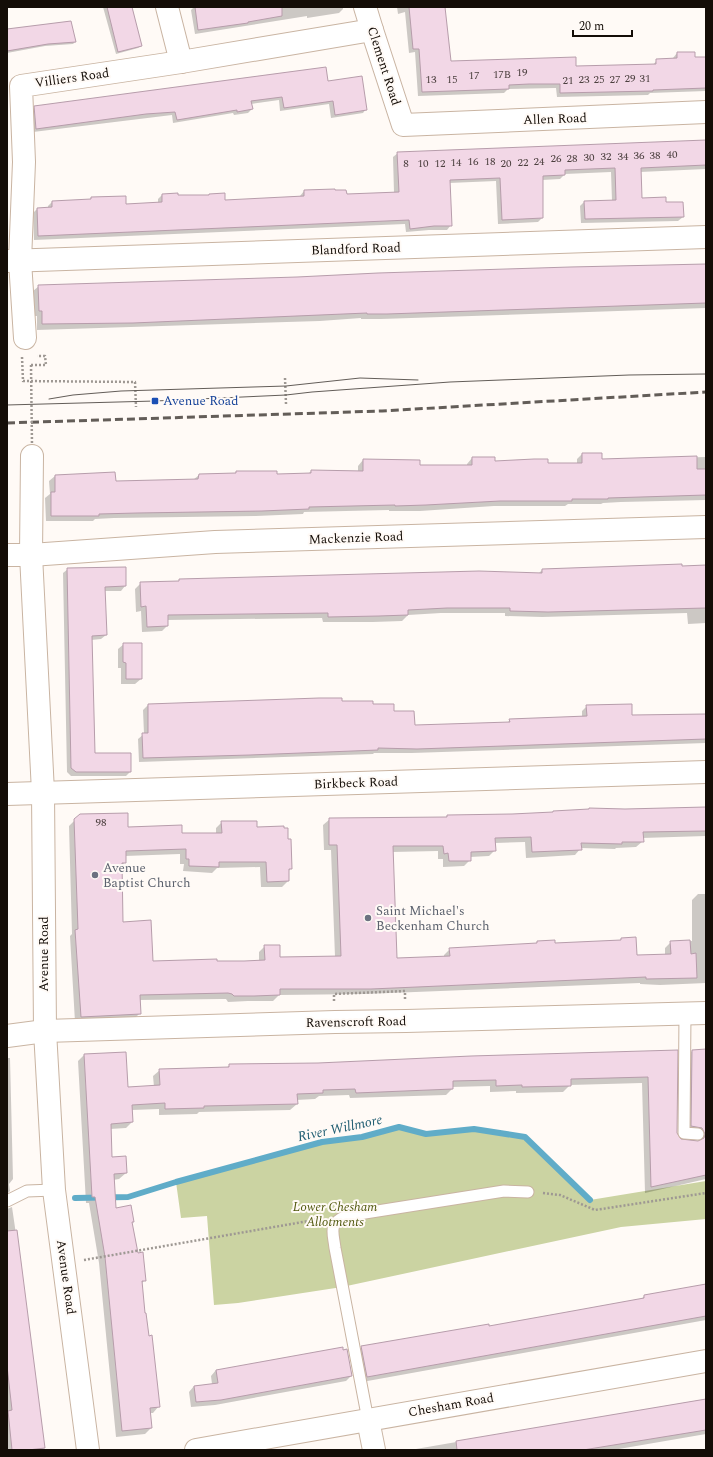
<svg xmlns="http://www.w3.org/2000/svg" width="713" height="1457" viewBox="0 0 713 1457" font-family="Spectral,serif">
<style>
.green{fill:#cbd3a2}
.shadow{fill:#0003}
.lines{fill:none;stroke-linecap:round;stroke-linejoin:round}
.stream{stroke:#60acc8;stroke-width:6}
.building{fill:#f2d7e6;stroke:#b79dab}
.service-casing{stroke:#c9b4a2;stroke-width:13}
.minor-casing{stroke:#c9b4a2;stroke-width:24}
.path{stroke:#9e9893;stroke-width:2.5;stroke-dasharray:2 2;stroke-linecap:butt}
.service{stroke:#fff;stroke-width:11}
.minor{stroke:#fff;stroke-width:22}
.tram{stroke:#635d58;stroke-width:1}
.rail{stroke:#635d58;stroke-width:3;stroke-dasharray:8 4;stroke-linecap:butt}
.path-bridge{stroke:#9e9893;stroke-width:2.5;stroke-dasharray:2 2;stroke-linecap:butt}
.transit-dot{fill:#1a4fb4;stroke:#fffaf6;stroke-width:1.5}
.worship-dot{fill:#6b7280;stroke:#fffaf6;stroke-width:1.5}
.labels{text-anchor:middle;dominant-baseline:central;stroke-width:4;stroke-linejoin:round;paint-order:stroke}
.number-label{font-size:11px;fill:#4c403f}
.street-label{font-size:13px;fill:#140d07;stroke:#fffaf6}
.transit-label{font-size:13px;fill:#164399;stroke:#fffaf6;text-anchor:start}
.worship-label{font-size:13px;fill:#5b616d;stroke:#fffaf6;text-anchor:start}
.park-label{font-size:13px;font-style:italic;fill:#52590f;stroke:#fffaf6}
.water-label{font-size:14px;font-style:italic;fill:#215e72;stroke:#fffaf6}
</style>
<rect width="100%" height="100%" fill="#fffaf6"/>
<!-- green -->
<path class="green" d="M399 1127 426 1134 474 1129 525 1137 590 1200 706 1181V1219L621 1227 342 1287 238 1303 214 1305 207 1216 181 1218 176 1182 322 1142 362 1137Z"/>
<!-- shadow -->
<g class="shadow">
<path d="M103 7H132L141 46 138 48 116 54Z"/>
<path d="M194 7H343V9L339 13 307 18V16L195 34 191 10Z"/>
<path d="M393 7H425L450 62 575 67 653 65 657 60 673 59V58L677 53 694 58H706V91L650 93 648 95 557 97 556 88 508 89 504 93 418 96 415 52 409 53 405 12 398 14 397 7Z"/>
<path d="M7 30 75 42 73 44 45 46 7 53Z"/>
<path d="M327 82 366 109 363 113 331 118 329 104 280 111 279 100 251 104 252 109 248 113 234 115 233 113 173 123 172 115 33 132 31 111 35 107Z"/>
<path d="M706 141V169L640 172 641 199 665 204 683 217 678 221 581 223 580 206 584 202 612 201 611 172 565 174 560 179 542 180V218L538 222 498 224 496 181 449 183 451 225 447 230H429L406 232 405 224 34 240 33 213 37 209 48 208V206L52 202 89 200 91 198 125 205 158 204V199L162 195 225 201 300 197V196L304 191 346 196 394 193 393 157 398 153Z"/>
<path d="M706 265V308L381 319H361V318L320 321 37 330V316H34L33 291 39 286Z"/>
<path d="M706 452V500L621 502 603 503 601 504H568L565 506H494L420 511H389V510L304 512 303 514 256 516 114 518 95 519 93 521H46L45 498 50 494 49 481 55 476 115 482 193 480 199 475 234 474 236 472 276 475 308 474 311 471 358 472V466L363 460 419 466H467V464L472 458 494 462 577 464V459L582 454 601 460 705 457Z"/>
<path d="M7 492 8 515 7 516Z"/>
<path d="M706 566V623L688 624 687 613 542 617 505 616V613H441L408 615 402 621 373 622H323L322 618 167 620V626L162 631 142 632 141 611 136 612 135 589 141 583 178 582 180 580 539 573 542 570Z"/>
<path d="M68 569 125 586 121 591H104L106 635 101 639 91 640 94 754 130 772 126 776H71L67 772 63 573Z"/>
<path d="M124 644 141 679 135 684H121V668H118V649Z"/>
<path d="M341 702 372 705 393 712 414 726 507 723 510 720 582 718V711L587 706 632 716 706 715V743L412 753H374L373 754 139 762 138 739 144 734 143 710 148 705Z"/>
<path d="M706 808V836L642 838 643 841 636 847 616 848 615 849 581 848 575 855 526 858 525 842 495 843V850L489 856 470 857V860L464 866 443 867V859H438V851L392 852 396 959 444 957V955L450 949 535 944 538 941 554 944 619 941 621 939 636 956 665 955V948L671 942 692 941V900L698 894H706V983L660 985 640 984V983L365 994 279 995 273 1001H248L228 1002 226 999H221L139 1000 140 1013 134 1019 75 1022 70 936 72 934 69 826 80 815 127 828 181 834H216V828L222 822 256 828 291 868 288 872V881L282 887H261L260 867 217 868 212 873 183 871 184 864H180V854L125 856V862L121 867 122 923 152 962 259 961V952L265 946 279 958 335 957 331 850H324L323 825 330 819 445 818 447 816 512 815Z"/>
<path d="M706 1050V1179L645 1193 642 1083 570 1085 563 1092 516 1093V1091L490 1092V1086L452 1087V1089L446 1095 350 1098 349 1095 319 1096 315 1099 296 1100 297 1104 290 1110 199 1112 197 1114 159 1115V1109L132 1110V1122L126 1128 110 1129 111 1158 126 1173 119 1179 113 1180 115 1209 133 1222 131 1223 137 1254 145 1280 141 1284 144 1315 159 1406 153 1413H149L151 1428 145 1434 116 1437 99 1263 89 1203H86L78 1061 84 1055 125 1053 127 1088 154 1087 153 1076 160 1070 226 1068 230 1065 318 1064 677 1051 676 1134 680 1140 699 1141 695 1134 685 1133 686 1057 692 1051Z"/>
<path d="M7 1058H10L13 1179 9 1184 10 1191 7 1194Z"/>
<path d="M12 1207 22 1275 38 1409 40 1408 44 1448 42 1450H7V1209Z"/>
<path d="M706 1285V1320L362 1382 356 1353 362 1347 488 1327 641 1300 644 1296Z"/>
<path d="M216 1370 351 1376 346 1381 215 1405 191 1407 189 1392 194 1386 212 1384 211 1376Z"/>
<path d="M706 1399V1434L613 1450H410Z"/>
</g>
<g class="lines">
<!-- stream -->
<path class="stream" d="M75 1198 128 1197 176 1182 322 1142 362 1137 399 1127 426 1134 474 1129 525 1137 590 1200"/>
</g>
<!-- building -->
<g class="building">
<path d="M107 7H132L142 46 118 52Z"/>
<path d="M195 7H282V16L248 22V23L198 30Z"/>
<path d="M409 7H445L451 61 576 57V66L656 64V59L677 58V52H695V57H706V88L653 90V91L560 93V84H529L509 85V89L422 92 419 49H413Z"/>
<path d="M71 21 76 42 48 44 7 51V29Z"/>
<path d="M326 67 328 81 362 76 367 110 335 115 333 101 284 108 282 97 251 101 253 109 237 112V110L177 120 175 112 146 114 36 129 34 106Z"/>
<path d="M706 140V165L641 168 642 198 666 197V202H683L684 217 585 219 584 201 616 200 615 168 565 170V175L543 176V218L502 220 500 178 450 180 452 226H434L410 229 409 220 38 236 37 208 52 207V201L91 199V197L126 196V204L162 202V194L178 193V195H209V194L225 193V200L304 196V190L335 189V190H346L347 194 399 192 397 152Z"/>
<path d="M706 264V303L387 314H367V313L133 323 42 324V311H39L38 285 297 277 378 273 570 267Z"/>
<path d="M582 453H602V459L697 456V469H706V495L608 498V499H572V501H500L426 505 395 506V505L309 507V509L262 511 137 513 99 514V516H51V492H55V475L115 472 116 481 198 479 199 474 236 473V471H277V474L311 473V470L363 471V459L420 460V465H472V457H495V461L534 459H548V463H582Z"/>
<path d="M682 564V566L706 565V608L548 612 510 611V608H447L408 610V615L379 616 328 617V613L168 615V626L147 627 146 606 141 607 140 582 179 581V579L479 571 542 573V569Z"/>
<path d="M126 567V586L105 587 107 635 92 636 95 753H131V772H76L71 768 67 568Z"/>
<path d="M123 643H142V679H126V663L123 662Z"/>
<path d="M319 698H342V701H373V704H394V711H414L415 725 510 722 509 719 587 716 586 705 632 704V715L706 714V739L417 749 378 748V750L250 755 143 758 142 733H148V704Z"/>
<path d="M706 807V831L643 832 644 842H622V844L581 843 582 850 532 852 531 837 495 838 496 851 471 852V861H449L448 853 444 854 443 846H393L397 958 450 956 449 948 537 943V941L555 940V943L621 940V938L636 937 637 955 671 954 670 941 690 940 691 954 696 953 697 978 646 979V977L371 989H280V995L254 996H234L232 994 228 993 140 995 141 1014 81 1017 75 930 78 929 74 819 80 814 128 813V827L182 825V833H222L221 821H257V827L284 826V828H288V839H291L292 869H289V881L267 882 266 862H219V867L189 866V859H186V849L126 851V863H122L123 922 151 920 153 961 217 959V961H244L265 960 264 945H280V957L341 956 337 845H329V818L447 817V815L512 814 553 812V811L589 809V808L625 809Z"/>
<path d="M706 1049V1175L651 1187 648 1077 571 1079V1086L522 1087V1085L496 1086V1080L453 1081V1089L356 1093 355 1089 323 1090V1093L297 1094 298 1104 204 1106V1108L165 1109V1103L132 1105 133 1122 111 1124 112 1157 126 1156 127 1173 114 1174 116 1208 131 1205 134 1222H132L138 1253 143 1252 146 1281H142L145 1313H146L149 1336 152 1335 160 1407 150 1408 152 1428 122 1431 105 1257 95 1197H92L84 1054 126 1052 128 1087 160 1085 159 1069 229 1067V1064L318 1063 471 1056 678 1050 677 1133 681 1139 698 1141 704 1138 705 1134 702 1128 691 1126 692 1050Z"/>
<path d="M17 1230 45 1448 28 1450H12L8 1411 12 1410 7 1366V1231Z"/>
<path d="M706 1284V1316L367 1377 361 1346 489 1324V1326L567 1312 644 1298V1295Z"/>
<path d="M343 1347V1350L347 1349 352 1376 221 1400 196 1402 194 1386 218 1383 216 1370Z"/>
<path d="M706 1399V1430L583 1450H457L456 1441Z"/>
</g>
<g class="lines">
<defs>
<g id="service">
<path d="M685 1014 684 1133 698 1134"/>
<path d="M7 1201 27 1191 54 1190"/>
<path d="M368 1420 335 1248C333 1231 328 1224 346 1216L504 1191 528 1192"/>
</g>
<g id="minor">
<path d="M167 7 181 62"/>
<path d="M365 7 372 30 403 125 706 112"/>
<path d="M7 261 706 237"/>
<path d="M25 338 20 261 24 162 21 86 181 62 372 30"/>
<path d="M32 456 31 555 43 792 45 1031 54 1190 88 1450"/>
<path d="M7 555H31L215 542 706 527"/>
<path d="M7 794 706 772"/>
<path d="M7 1036 45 1031 335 1022 406 1021 706 1013"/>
<path d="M368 1420 374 1450"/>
<path d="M196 1450 706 1361"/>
</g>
</defs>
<!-- service casing -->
<use href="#service" class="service-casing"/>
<!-- minor casing -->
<use href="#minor" class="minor-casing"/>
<!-- path -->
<g class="path">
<path d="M22 357 23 381 135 382 136 407"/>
<path d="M31 365H46L45 356H37"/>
<path d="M285 378 286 404"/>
<path d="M334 1001V994L405 991V1001"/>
<path d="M543 1193 560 1195 595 1210 706 1193"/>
<path d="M84 1260 320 1219"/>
</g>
<!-- service -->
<use href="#service" class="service"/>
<!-- minor -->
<use href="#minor" class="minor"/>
<!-- tram -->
<g class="tram">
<path d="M49 399 73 395 121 391 286 386 360 378 418 380"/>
<path d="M7 405 155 401 286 395 312 392 450 382 629 375 706 374"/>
</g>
<!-- rail -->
<path class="rail" d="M7 423 382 411 706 392"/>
<!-- path-bridge -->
<path class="path-bridge" d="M31 365 32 445"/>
</g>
<!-- markers -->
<rect class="transit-dot" x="151" y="397" width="8" height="8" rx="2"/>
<g class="worship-dot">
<circle cx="95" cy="875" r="4"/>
<circle cx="368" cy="918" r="4"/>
</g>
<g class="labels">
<!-- number labels -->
<g class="number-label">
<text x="522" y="72">19</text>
<text x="502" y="74">17B</text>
<text x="474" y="75">17</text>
<text x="630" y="78">29</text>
<text x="645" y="78">31</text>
<text x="431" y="79">13</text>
<text x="452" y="79">15</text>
<text x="584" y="79">23</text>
<text x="599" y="79">25</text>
<text x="615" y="79">27</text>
<text x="568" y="80">21</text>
<text x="672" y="154">40</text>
<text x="639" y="155">36</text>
<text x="655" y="155">38</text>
<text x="606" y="156">32</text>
<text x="623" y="156">34</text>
<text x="589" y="157">30</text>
<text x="556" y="158">26</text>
<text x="572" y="158">28</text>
<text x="473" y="161">16</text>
<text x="490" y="161">18</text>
<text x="539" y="161">24</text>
<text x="456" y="162">14</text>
<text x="523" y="162">22</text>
<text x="406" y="163">8</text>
<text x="423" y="163">10</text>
<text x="440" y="163">12</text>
<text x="506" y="163">20</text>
<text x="101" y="822">98</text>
</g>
<!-- street labels -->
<g class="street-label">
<text transform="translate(384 66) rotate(72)">Clement Road</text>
<text transform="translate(72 78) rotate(-8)">Villiers Road</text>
<text transform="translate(555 119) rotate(-2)">Allen Road</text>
<text transform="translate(356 249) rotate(-2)">Blandford Road</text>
<text transform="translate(356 538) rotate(-2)">Mackenzie Road</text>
<text transform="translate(356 783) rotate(-2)">Birkbeck Road</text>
<text transform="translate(44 954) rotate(-90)">Avenue Road</text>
<text transform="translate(356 1022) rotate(-1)">Ravenscroft Road</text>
<text transform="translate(66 1277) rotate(82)">Avenue Road</text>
<text transform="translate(451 1405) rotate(-10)">Chesham Road</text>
</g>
<!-- transit labels -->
<g class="transit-label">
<text x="163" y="401">Avenue Road</text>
</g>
<!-- worship labels -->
<g class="worship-label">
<text x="103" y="868">Avenue<tspan x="103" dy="15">Baptist Church</tspan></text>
<text x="376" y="911">Saint Michael's<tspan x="376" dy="15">Beckenham Church</tspan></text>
</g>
<!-- park labels -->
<g class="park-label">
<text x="335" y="1207">Lower Chesham<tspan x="335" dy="15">Allotments</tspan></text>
</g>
<!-- water labels -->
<g class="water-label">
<text transform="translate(340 1128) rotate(-12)">River Willmore</text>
</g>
</g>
<!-- border -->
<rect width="713" height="1457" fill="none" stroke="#140d07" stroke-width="16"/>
<!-- scale -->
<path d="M573 30v6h59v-6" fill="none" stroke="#140d07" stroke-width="2"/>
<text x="579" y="30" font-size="12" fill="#140d07" stroke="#fffaf6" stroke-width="3" paint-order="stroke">20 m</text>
</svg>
